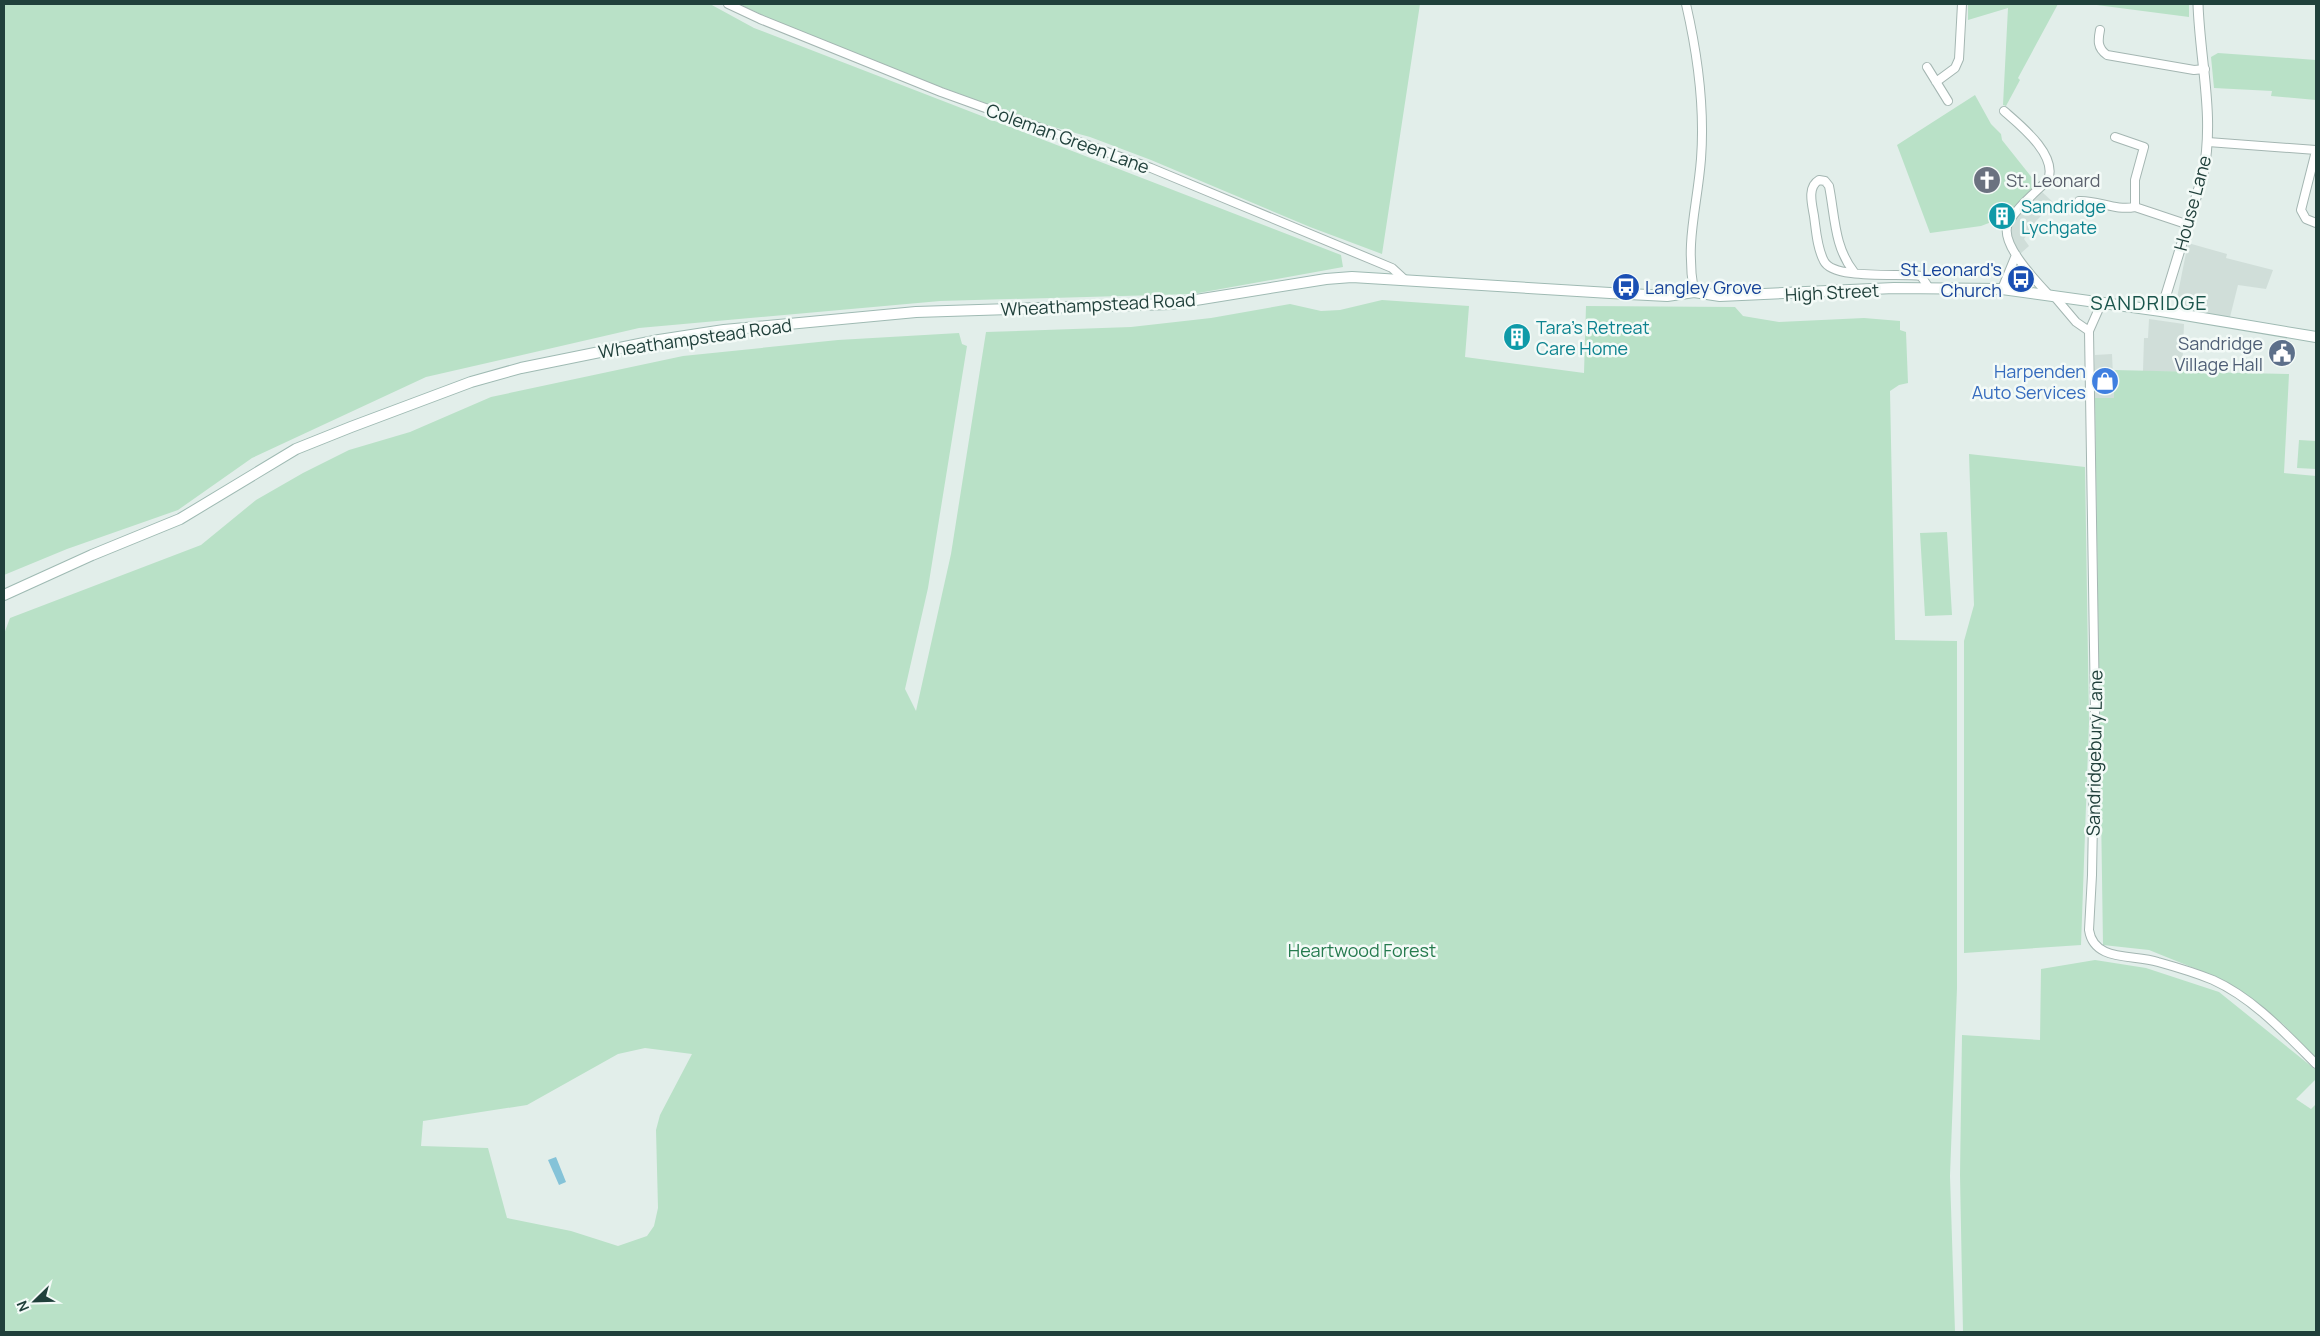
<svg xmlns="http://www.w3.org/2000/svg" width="2320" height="1336" viewBox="0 0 2320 1336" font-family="Manrope,sans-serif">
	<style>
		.built { fill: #d0ded9 }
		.green { fill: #b9e1c7; fill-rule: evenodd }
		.water { fill: #85c3d8 }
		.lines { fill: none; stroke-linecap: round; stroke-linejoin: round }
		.minor-casing { stroke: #a4b6b2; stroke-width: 10 }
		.tertiary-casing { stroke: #a4b6b2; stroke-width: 11 }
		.secondary-casing { stroke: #9fbab3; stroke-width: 12 }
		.minor { stroke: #fff; stroke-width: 8 }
		.tertiary { stroke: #fff; stroke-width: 9 }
		.secondary { stroke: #fff; stroke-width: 10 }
		.labels { text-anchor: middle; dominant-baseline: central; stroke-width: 5; stroke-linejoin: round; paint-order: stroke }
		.street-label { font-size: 18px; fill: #20403b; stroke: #f3faf7 }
		.worship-label { font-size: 18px; fill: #5b616d; stroke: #f3faf7; text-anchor: start }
		.culture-label { font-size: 18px; fill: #0d838f; stroke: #f3faf7; text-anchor: start }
		.transit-label { font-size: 18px; fill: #164399; stroke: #f3faf7; text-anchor: end }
		.service-label { font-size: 18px; fill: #4e5e75; stroke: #f3faf7; text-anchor: end }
		.shop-label { font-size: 18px; fill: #366cbe; stroke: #f3faf7; text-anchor: end }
		.park-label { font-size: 18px; fill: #267b4f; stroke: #f3faf7 }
		.quarter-label { font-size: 20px; letter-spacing: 1px; fill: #1a554c; stroke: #f3faf7 }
	</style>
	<rect width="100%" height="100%" fill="#e2eeea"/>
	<path class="built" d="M2042 192 2054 203 2035 222 2024 239 2029 246 2020 254 2013 241 2010 225 2012 220Z
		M2188 243 2227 254 2226 258 2273 270 2266 289 2238 285 2230 317 2175 308Z
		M2149 319 2184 324 2182 372 2143 371 2144 338H2148Z
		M2112 354 2114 398H2095V355Z"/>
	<path class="green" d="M4 4H710L754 28 1341 255 1343 267 1193 294 940 301 639 328 426 377 252 458 178 510 67 549 4 575Z
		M739 4H1420L1382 254 1310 227 1151 160 1090 137 1039 123 897 71 784 25Z
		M1968 4H2058L2018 78 2020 80 2006 106 2003 105 2008 8 1968 20Z
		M2085 4H2189V17L2089 4Z
		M2218 53 2316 60V100L2271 96 2272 91 2214 88 2211 57Z
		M1975 95 1991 124 2001 134 2002 140 2037 184 2002 218 1981 226 1930 233 1897 145Z
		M1382 300 1469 306 1465 357 1584 373 1586 306 1735 307 1743 316 1779 322 1864 318 1900 321V330L1906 332 1908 383 1899 385 1890 391 1895 640 1957 641V988L1950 1176 1955 1332H4V634L10 618 201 545 256 500 303 473 349 450 410 432 491 397 683 356 838 340 959 333 962 344 967 346 928 588 905 689 916 711 951 554 986 332 1131 327 1211 318 1290 304 1321 311 1340 310ZM645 1048 692 1054 660 1115 656 1130 658 1208 654 1226 647 1236 618 1246 571 1231 507 1218 488 1148 421 1146 423 1121 527 1105 618 1054Z
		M2113 370 2289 374 2284 473 2316 476V1059L2283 1024 2216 977 2149 950 2103 945 2095 398H2114Z
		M2299 440 2316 441V469L2297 468Z
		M1969 454 2085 467 2089 722 2081 945 1964 953V641L1974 605Z
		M1947 532 1952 615 1925 616 1920 533Z
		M2095 960 2146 968 2219 992 2316 1070V1079L2296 1099 2311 1109 2316 1104V1332H1963L1960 1175 1962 1035 2040 1040 2041 969Z"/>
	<path class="water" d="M556 1157 566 1182 559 1185 548 1160Z"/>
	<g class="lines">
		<g class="minor-casing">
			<path id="minor" d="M728 4 760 19 941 92 1151 168 1392 268 1405 280
				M1686 4C1698 56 1705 106 1701 159 1697 209 1685 241 1694 292
				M2100 30C2098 40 2097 48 2107 55L2194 70 2205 69
				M1927 67 1948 101
				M1936 82 1955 68 1959 59 1962 4
				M2004 111C2020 125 2058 155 2048 180 2038 190 2009 214 2007 227 2003 247 2036 281 2049 295
				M2115 137 2144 147 2135 180V207L2186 224
				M2208 142 2316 150
				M2316 151 2301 210 2306 219 2316 223
				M2079 201C2098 200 2115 211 2135 207
				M1854 272C1834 247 1835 216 1829 186L1825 181 1819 180C1807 187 1812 204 1814 216 1816 230 1817 248 1824 261 1833 280 1900 273 1921 276L1929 288
				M2002 289 2016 255
				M2054 296 2076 322 2089 331
				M2101 304 2089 331 2095 710 2092 875 2089 930C2094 962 2132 954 2158 962 2176 967 2196 973 2213 980 2253 998 2285 1033 2316 1064"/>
		</g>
		<g class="tertiary-casing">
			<path id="tertiary" d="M2161 311 2203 175C2215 117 2200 62 2198 4"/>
		</g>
		<g class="secondary-casing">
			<path id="secondary" d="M4 595 92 555 180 519 296 449 351 427 471 382 521 368 659 340 724 330 916 312 1171 304 1326 279 1352 277 1610 293 1667 296 1694 292 1720 296 1894 288 2002 289 2161 311 2316 337"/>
		</g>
		<use href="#minor" class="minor"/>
		<use href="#tertiary" class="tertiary"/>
		<use href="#secondary" class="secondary"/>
	</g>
	<defs>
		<g id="church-disc" transform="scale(1.4375)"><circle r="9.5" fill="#6b7280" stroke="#f3faf7"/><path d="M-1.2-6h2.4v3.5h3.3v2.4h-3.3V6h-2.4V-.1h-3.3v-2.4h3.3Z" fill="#fff"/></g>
		<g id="building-disc" transform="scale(1.4375)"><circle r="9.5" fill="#0f9aa8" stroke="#f3faf7"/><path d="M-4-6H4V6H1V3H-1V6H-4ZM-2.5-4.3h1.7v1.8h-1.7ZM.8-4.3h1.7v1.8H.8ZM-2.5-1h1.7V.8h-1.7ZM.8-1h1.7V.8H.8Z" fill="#fff"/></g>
		<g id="bus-disc" transform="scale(1.4375)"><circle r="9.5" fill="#1a4fb4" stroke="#f3faf7"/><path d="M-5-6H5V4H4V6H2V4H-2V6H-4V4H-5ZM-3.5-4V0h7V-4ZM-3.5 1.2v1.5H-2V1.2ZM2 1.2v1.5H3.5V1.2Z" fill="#fff"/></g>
		<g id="civic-disc" transform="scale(1.4375)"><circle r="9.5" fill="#5c6f8a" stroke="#f3faf7"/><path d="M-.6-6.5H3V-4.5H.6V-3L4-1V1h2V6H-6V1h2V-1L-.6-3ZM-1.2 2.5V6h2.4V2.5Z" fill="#fff"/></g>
		<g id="shop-disc" transform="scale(1.4375)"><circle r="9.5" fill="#3f7fe0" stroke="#f3faf7"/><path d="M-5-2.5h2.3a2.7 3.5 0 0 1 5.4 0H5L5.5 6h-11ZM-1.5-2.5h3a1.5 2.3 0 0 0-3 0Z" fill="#fff"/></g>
	</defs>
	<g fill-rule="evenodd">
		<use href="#church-disc" x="1987" y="180"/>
		<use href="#building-disc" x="2002" y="216"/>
		<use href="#bus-disc" x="2021" y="279"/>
		<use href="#bus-disc" x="1626" y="287"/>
		<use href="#building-disc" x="1517" y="337"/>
		<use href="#civic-disc" x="2282" y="353"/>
		<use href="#shop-disc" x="2105" y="381"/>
	</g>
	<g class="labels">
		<g class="street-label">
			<text transform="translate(1068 138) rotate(20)">Coleman Green Lane</text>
			<text transform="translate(2192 203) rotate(-75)">House Lane</text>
			<text transform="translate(1832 292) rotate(-3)">High Street</text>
			<text transform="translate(1098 304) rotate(-3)">Wheathampstead Road</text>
			<text transform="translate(695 338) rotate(-8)">Wheathampstead Road</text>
			<text transform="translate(2094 753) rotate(-89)">Sandridgebury Lane</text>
		</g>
		<g class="worship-label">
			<text x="2006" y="180">St. Leonard</text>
		</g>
		<g class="culture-label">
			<text x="2021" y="206">Sandridge<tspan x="2021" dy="21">Lychgate</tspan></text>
			<text x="1536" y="327">Tara's Retreat<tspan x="1536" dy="21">Care Home</tspan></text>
		</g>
		<g class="transit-label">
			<text x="2002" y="269">St Leonard's<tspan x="2002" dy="21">Church</tspan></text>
			<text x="1645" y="287" text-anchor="start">Langley Grove</text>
		</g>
		<g class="service-label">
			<text x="2263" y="343">Sandridge<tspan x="2263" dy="21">Village Hall</tspan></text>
		</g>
		<g class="shop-label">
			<text x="2086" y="371">Harpenden<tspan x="2086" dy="21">Auto Services</tspan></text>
		</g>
		<g class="park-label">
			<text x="1362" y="950">Heartwood Forest</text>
		</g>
		<g class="quarter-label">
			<text x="2149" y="302">SANDRIDGE</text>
		</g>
	</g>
	<rect width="2320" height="1336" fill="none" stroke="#20403b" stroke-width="10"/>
	<g transform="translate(35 1301) rotate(247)" stroke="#f3faf7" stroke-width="4" paint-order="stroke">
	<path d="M0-4L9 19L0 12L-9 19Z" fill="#20403b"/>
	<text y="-8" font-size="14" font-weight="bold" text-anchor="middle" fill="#20403b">N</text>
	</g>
</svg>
